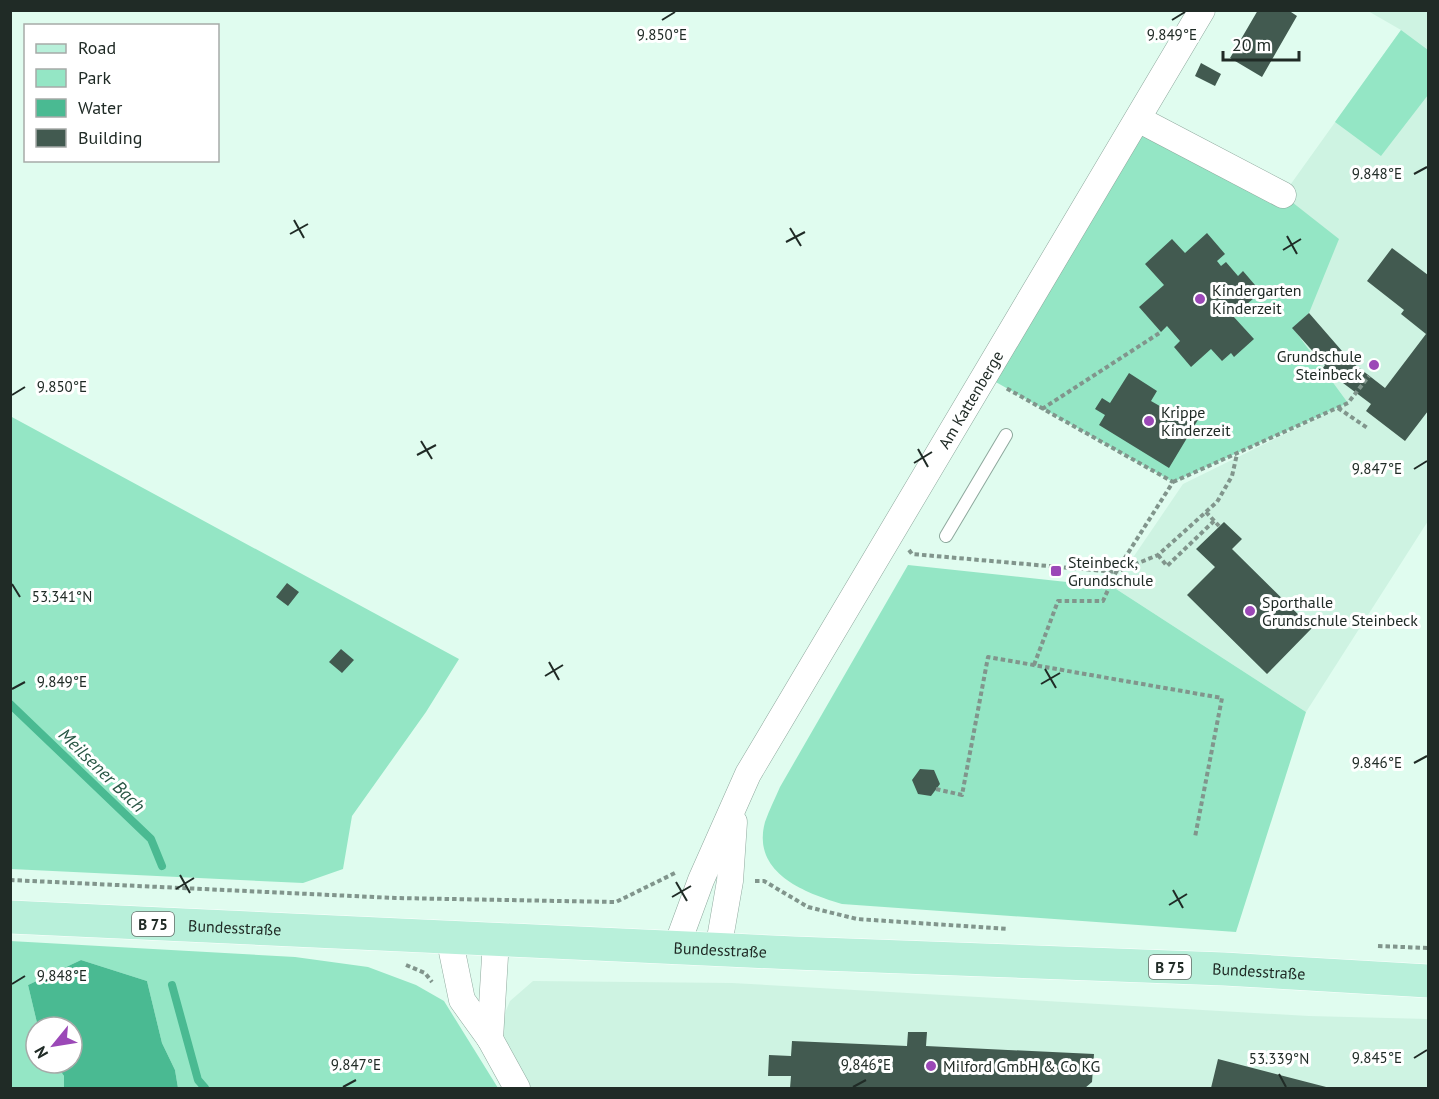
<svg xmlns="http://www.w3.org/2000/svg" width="1439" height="1099" viewBox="0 0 1439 1099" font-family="'PT Sans',sans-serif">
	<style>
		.built { fill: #cef3e2 }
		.green { fill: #94e6c5 }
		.water { fill: #4aba92 }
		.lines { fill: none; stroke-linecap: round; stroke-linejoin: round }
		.stream { stroke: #4aba92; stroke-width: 8 }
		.building { fill: #425a50 }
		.lane-casing { stroke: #8ea89d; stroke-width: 14 }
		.street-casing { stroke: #8ea89d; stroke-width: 27 }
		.primary-casing { stroke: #fff; stroke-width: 34 }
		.path { stroke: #81958c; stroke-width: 4; stroke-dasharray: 4.5 3; stroke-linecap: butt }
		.lane { stroke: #fff; stroke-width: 12 }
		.street { stroke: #fff; stroke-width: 26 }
		.primary { stroke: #b8f0da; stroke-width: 33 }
		.ticks { fill: none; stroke: #202b26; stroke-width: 2 }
		.poi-dot { fill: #9b48b7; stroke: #fff; stroke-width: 2 }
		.labels { text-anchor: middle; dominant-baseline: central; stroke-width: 6; stroke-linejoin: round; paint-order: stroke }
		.shield { fill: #fff; stroke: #636b67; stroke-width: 1.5 }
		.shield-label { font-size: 15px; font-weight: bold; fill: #202b26 }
		.poi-label { font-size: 16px; fill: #202b26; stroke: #fff; text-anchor: start }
		.street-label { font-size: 16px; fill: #202b26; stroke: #fff }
		.water-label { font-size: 18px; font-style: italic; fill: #285644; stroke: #fff }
		.ticks-label { font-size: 15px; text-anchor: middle; fill: #202b26; stroke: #fff; stroke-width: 6; stroke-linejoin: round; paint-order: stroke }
	</style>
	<rect width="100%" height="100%" fill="#e0fcef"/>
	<path class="built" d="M1368 11H1428V521L1306 712 1113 587 1183 484 1348 403 1292 328 1283 195 1401 30Z
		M533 981 732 983 1309 1016 1428 1019V1088H527L516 1070 500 1025 510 1001Z"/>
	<path class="green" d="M1401 30 1428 50V95L1381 156 1335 122Z
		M1138 119 1283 195 1339 239 1309 313 1293 328 1348 403 1173 482 985 376Z
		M10 416 459 659 426 712 352 816 343 869 303 883 11 869Z
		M908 565 1113 587 1306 712 1236 932 842 904C805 893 751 873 765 822 769 810 775 799 780 787Z
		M10 941 295 957 368 967 416 985 444 1001 498 1088H178L175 1070 162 1043 147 981 81 960 28 985 38 1027 36 1063H55L64 1076V1088H11Z"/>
	<path class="water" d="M81 960 147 981 162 1043 175 1070 178 1088H64V1076L55 1063H72V1027H38L28 985Z"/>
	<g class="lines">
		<path class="stream" d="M10 704 151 839 162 866
			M172 985 198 1080 205 1088"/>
	</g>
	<path class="building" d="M1258 10H1288L1297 16 1262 77 1230 58Z
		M1201 63 1221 74 1215 86 1195 76Z
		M1207 233 1225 254 1217 261 1221 266 1226 262 1238 276 1243 271 1261 292 1233 316 1254 339 1234 357 1231 353 1222 361 1211 349 1191 367 1174 347 1180 341 1167 326 1161 332 1139 307 1164 285 1145 264 1172 239 1185 253Z
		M1392 248 1428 275V411L1405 441 1366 411 1371 404 1323 368 1325 365 1292 328 1309 313 1342 351 1340 353 1385 388 1426 334 1401 314 1404 310 1367 281Z
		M1129 373 1157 391 1151 401 1172 413 1177 405 1199 418 1169 468 1099 425 1105 415 1095 409 1102 398 1110 403Z
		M1224 522 1242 539 1232 549 1312 628 1267 674 1187 595 1215 567 1196 549Z
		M287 583 299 592 288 606 276 597Z
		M341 649 354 660 342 673 329 662Z
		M920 769 934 770 940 784 931 796 918 794 912 780Z
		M908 1032H927L926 1046 1094 1054 1092 1082 1085 1088H790L791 1076H768L769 1055 791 1056 792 1041 907 1046Z
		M1218 1059 1330 1088H1211Z"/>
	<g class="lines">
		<g class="lane-casing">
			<path id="lane" d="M946 536 1006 435"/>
		</g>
		<g class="street-casing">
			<g id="street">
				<path d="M1138 119 1283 195"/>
				<path d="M449 937 462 1000 490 1039 517 1088"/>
				<path id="s1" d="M676 948 701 880 748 774 1202 10"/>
				<path d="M718 950 730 881 734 822"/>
				<path d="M490 1039 496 940"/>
			</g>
		</g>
		<g class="primary-casing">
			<g id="primary">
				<path id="s2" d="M10 917 794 953 1224 969 1428 981"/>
			</g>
		</g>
		<path class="path" d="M1338 408 1369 429
			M1042 409 1161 332
			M1173 482 1348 403 1369 376
			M1206 512 1219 526
			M909 550 912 554 1116 572 1173 482 1006 388
			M1158 555 1167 566 1214 521
			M1034 665 1058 601H1103L1116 572 1158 555 1217 502 1232 476 1237 454
			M936 789 962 795 988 657 1222 698 1195 837
			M10 880 395 898 616 902 677 872
			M755 881H764L808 907 857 919 1008 929
			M1378 946 1428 948
			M406 965 425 973 432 982"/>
		<use href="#lane" class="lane"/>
		<use href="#street" class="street"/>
		<use href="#primary" class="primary"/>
	</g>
	<path class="ticks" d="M662 20 675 12M1172 20 1185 12M1414 174 1427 167M294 220 304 238M790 228 801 246M290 234 308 224M1287 236 1297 254M786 242 805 232M1283 250 1301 239M12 395 25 387M421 441 432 459M918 449 928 467M417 455 436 445M914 463 932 452M1414 469 1427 461M12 584 20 597M549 662 559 680M1045 669 1056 688M545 676 563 665M1041 684 1060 673M12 689 25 682M1414 763 1427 756M180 875 190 893M676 882 687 901M176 889 194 878M1173 890 1183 908M672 897 691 886M1169 905 1187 894M12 984 25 976M1414 1058 1427 1050M1279 1074 1286 1087M343 1087 356 1080M853 1087 866 1080"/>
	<g class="poi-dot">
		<circle cx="1200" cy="299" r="6"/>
		<circle cx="1374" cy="365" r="6"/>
		<circle cx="1149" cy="421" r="6"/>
		<rect x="1050" y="565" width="12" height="12" rx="3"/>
		<circle cx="1250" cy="611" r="6"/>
		<circle cx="931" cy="1066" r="6"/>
	</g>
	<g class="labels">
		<g class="shield">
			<rect x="132" y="912" width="42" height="24" rx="4.5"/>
			<rect x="1149" y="955" width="42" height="24" rx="4.5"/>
		</g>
		<g class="shield-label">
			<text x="153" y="924">B 75</text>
			<text x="1170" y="967">B 75</text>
		</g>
		<g class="poi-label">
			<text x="1212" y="290">Kindergarten<tspan x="1212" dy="18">Kinderzeit</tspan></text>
			<text x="1362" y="356" text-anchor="end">Grundschule<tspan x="1362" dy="18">Steinbeck</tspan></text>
			<text x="1161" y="412">Krippe<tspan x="1161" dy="18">Kinderzeit</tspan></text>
			<text x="1068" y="562">Steinbeck,<tspan x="1068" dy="18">Grundschule</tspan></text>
			<text x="1262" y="602">Sporthalle<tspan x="1262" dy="18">Grundschule Steinbeck</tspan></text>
			<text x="943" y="1066">Milford GmbH &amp; Co KG</text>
		</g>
		<g class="street-label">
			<text stroke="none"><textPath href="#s1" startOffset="624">Am Kattenberge</textPath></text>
			<text stroke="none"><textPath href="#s2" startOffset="225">Bundesstraße</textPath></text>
			<text stroke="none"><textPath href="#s2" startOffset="711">Bundesstraße</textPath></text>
			<text stroke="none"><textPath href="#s2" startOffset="1250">Bundesstraße</textPath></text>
		</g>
		<g class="water-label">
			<text transform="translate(102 770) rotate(44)">Meilsener Bach</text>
		</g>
	</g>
	<g class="ticks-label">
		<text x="662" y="40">9.850°E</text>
		<text x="1172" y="40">9.849°E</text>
		<text x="1377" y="179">9.848°E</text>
		<text x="62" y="392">9.850°E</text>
		<text x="1377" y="474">9.847°E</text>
		<text x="62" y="602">53.341°N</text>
		<text x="62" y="687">9.849°E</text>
		<text x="1377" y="768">9.846°E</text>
		<text x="62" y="981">9.848°E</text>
		<text x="1377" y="1063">9.845°E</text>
		<text x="1279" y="1064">53.339°N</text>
		<text x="356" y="1070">9.847°E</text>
		<text x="866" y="1070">9.846°E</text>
	</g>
	<rect width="1439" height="1099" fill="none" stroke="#202b26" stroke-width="24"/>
	<rect x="24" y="24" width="195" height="138" fill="#ffffff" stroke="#a6aaa8" stroke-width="1.5"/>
	<rect x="36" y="44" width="30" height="9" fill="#b8f0da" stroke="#a6aaa8" stroke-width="1.5"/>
	<text x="78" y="54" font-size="18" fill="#202b26">Road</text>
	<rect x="36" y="69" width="30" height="18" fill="#94e6c5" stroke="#a6aaa8" stroke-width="1.5"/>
	<text x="78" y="84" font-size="18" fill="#202b26">Park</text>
	<rect x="36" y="99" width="30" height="18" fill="#4aba92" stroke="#a6aaa8" stroke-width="1.5"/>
	<text x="78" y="114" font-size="18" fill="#202b26">Water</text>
	<rect x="36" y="129" width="30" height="18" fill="#425a50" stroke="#a6aaa8" stroke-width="1.5"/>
	<text x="78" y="144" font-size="18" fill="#202b26">Building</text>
	<g transform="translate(54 1045) rotate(240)"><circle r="28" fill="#ffffff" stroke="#a6aaa8" stroke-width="1.5"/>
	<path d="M0-4.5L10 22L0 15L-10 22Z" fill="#9b48b7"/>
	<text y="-9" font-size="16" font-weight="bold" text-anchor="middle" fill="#202b26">N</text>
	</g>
	<path d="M1223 51v9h76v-9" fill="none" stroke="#202b26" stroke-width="3"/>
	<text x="1232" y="51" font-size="18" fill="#202b26" stroke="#ffffff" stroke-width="4.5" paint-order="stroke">20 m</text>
</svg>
